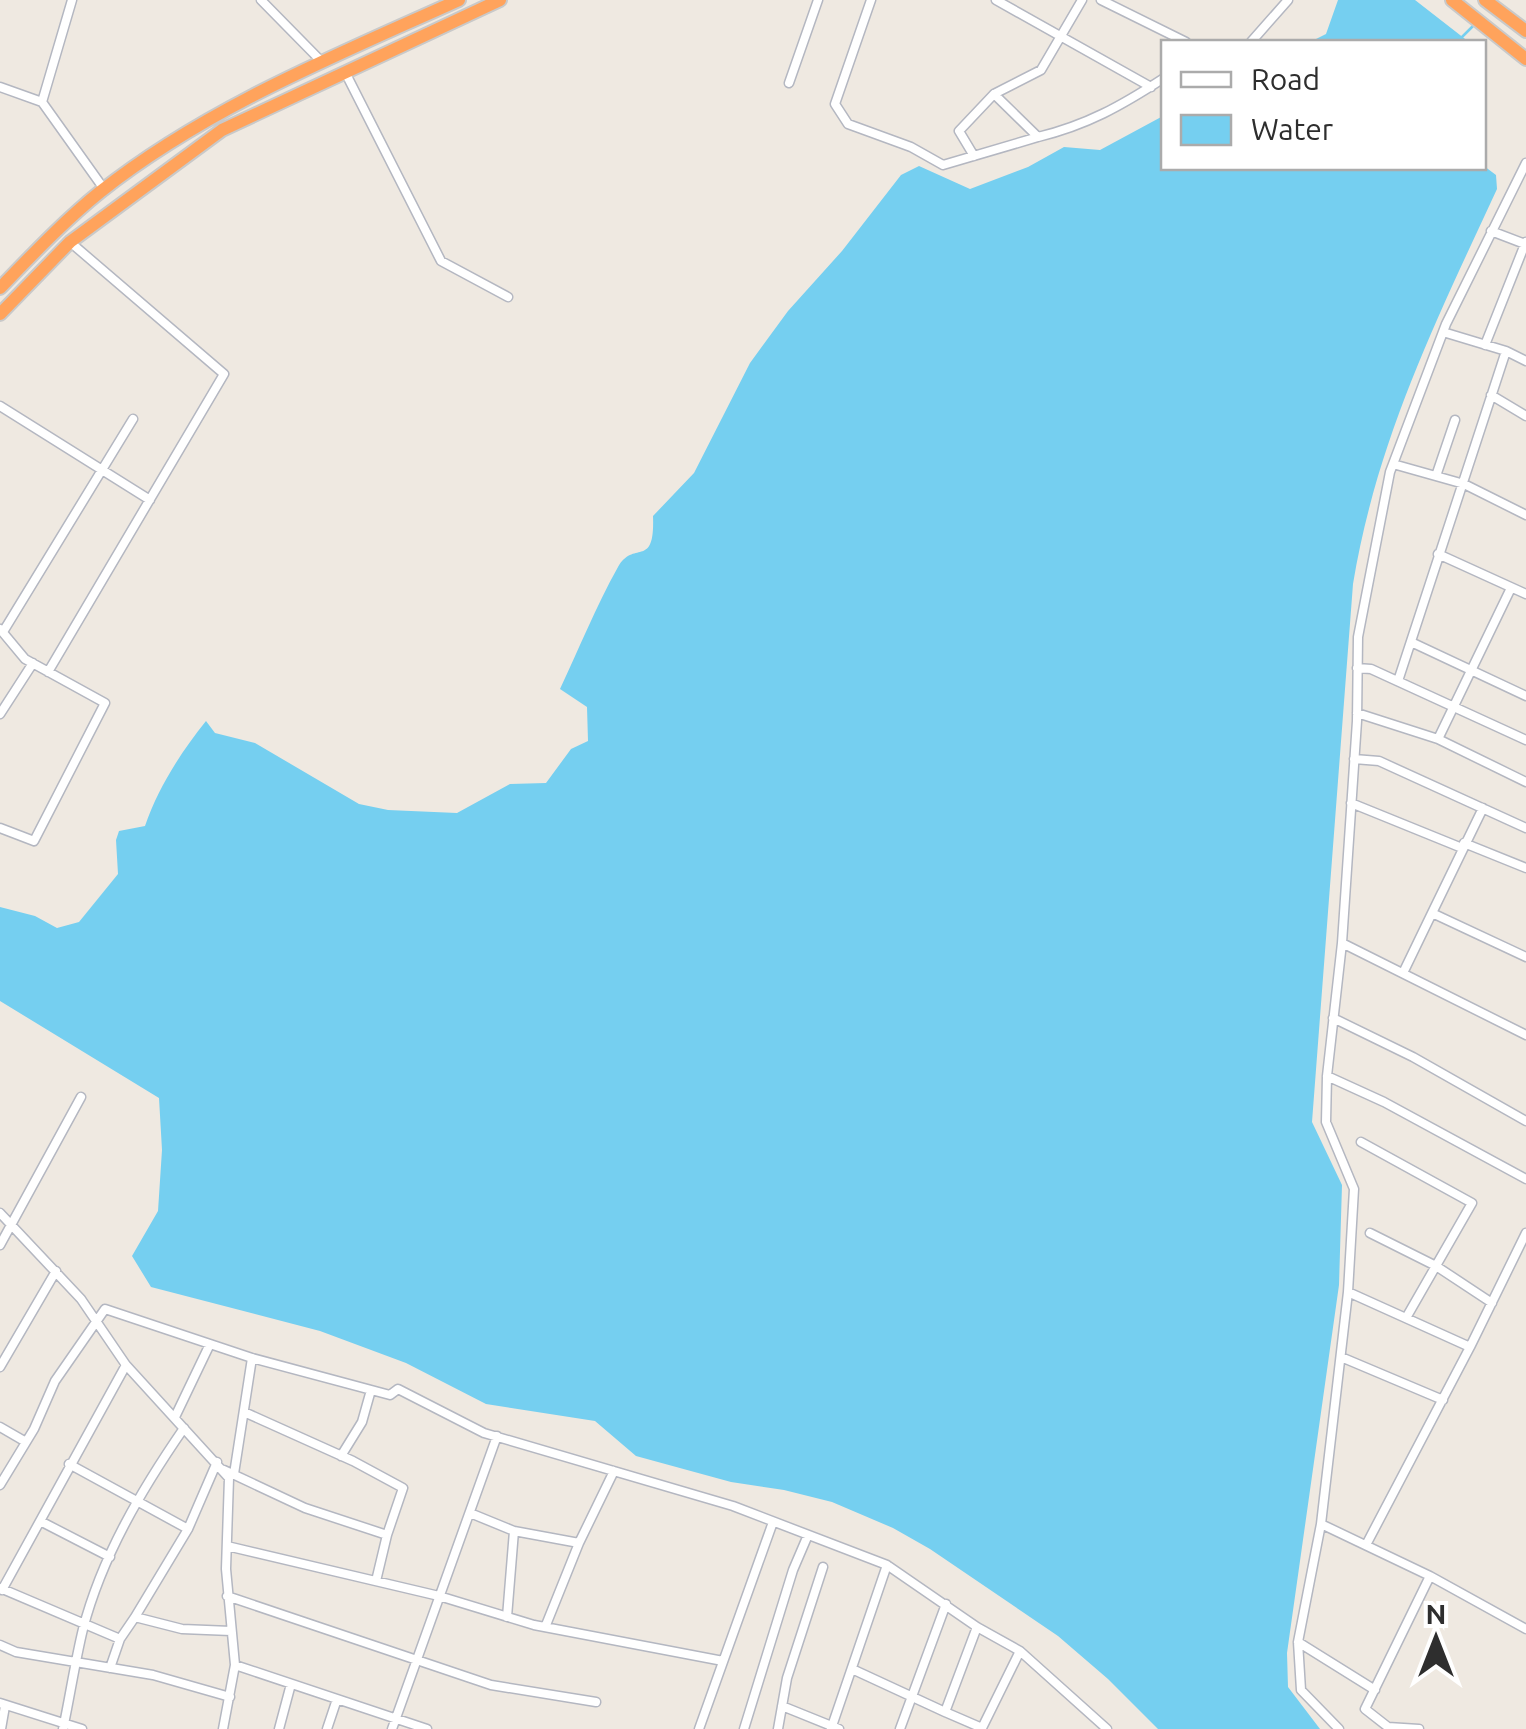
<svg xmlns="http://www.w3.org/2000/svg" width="1526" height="1729" viewBox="0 0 1526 1729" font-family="Ubuntu,sans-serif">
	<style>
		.water { fill: #75cff0 }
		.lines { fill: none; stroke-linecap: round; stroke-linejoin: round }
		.stream { stroke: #75cff0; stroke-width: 2.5 }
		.street-casing { stroke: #b4b7c1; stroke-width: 11 }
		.highway-casing { stroke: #c9c9c9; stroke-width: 16 }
		.street { stroke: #fff; stroke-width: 8 }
		.highway { stroke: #ffa35c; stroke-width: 12 }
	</style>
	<rect width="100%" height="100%" fill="#efe9e1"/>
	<path class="water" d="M1338 0H1415L1469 42H1310L1326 34Z
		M1163 116 1164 168 1484 166 1496 175 1497 189C1436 321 1377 439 1353 584L1312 1122 1342 1185 1339 1285 1287 1653 1288 1687 1320 1729H1158L1108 1679 1058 1636 930 1549 893 1528 832 1502 784 1490 731 1482 636 1456 595 1421 486 1404 406 1363 320 1331 151 1287 132 1256 158 1211 162 1150 159 1098 0 1001V907L35 916 57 928 79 922 118 874 116 840 119 831 145 826C158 788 181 752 206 721L215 733 255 743 359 804 388 810 457 813 510 784 546 783 571 749 588 741 587 707 560 689C579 649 596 606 618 567 634 539 655 570 653 516L694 473 750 363 788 311 842 251 901 175 919 166 970 189 1028 167 1064 147 1100 150Z"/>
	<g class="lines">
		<path class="stream" d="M1457 42 1473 26"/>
		<g class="street-casing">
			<path id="street" d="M261 0 322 62
				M871 0 835 104 848 124 911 147 943 165 1038 137
				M996 0 1151 87
				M1082 0 1041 70 994 94 1038 137C1087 125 1121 106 1164 78
				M1101 0 1186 42
				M1251 42 1288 0
				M345 72 441 261 508 297
				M789 83 818 0
				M0 87 42 102 104 189
				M42 102 72 0
				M974 156 959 131 994 94
				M1491 231 1525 244 1526 242
				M1443 332 1506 351 1526 361
				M1485 345 1525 244
				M1491 395 1526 416
				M0 406 150 500
				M1393 464 1464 484 1526 515
				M1436 476 1455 420
				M1438 554 1526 594
				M0 629 25 659 105 703 34 841 0 828
				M3 632 133 419
				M1411 642 1526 696
				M1357 668 1371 669 1526 740
				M48 672 224 374 70 242
				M1398 681 1506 351
				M1357 713 1438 739 1526 782
				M0 714 33 663
				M1438 739 1511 588
				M1354 759 1379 761 1526 828
				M1351 803 1462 848
				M1464 843 1526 868
				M1432 913 1483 808
				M1342 943 1357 721 1358 637 1390 472 1446 324 1526 163
				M1403 973 1432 913 1526 957
				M1333 1018 1413 1057 1526 1121
				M1327 1076 1384 1102 1526 1179
				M1361 1142 1472 1203 1406 1318
				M0 1213 81 1299 126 1365 229 1478 226 1569 235 1665 223 1729
				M1370 1233 1436 1266 1492 1303
				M0 1245 81 1097
				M1348 1292 1354 1189 1326 1122 1327 1076 1342 943 1526 1035
				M1470 1347 1526 1233
				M1341 1357 1443 1400
				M0 1367 56 1271
				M244 1412 353 1461 403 1488 387 1535 376 1581
				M175 1417 210 1344
				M0 1427 26 1442
				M341 1456 362 1422 371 1390
				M69 1464 188 1529 217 1462
				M224 1470 305 1508 387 1535
				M234 1474 252 1358
				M0 1485 34 1429 55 1381 105 1309 252 1358 390 1395 398 1389 484 1433 733 1506 887 1565 977 1627 1020 1651 1107 1729
				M470 1513 514 1531 507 1617
				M42 1522 110 1557
				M1321 1524 1348 1292 1470 1347 1366 1545
				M514 1531 579 1543
				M227 1546 439 1596 534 1625 723 1661
				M0 1588 120 1639 135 1617 182 1629 231 1631
				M2 1590 126 1365
				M227 1596 491 1685 596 1702
				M135 1617 188 1529
				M546 1625 579 1543 614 1471
				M1298 1642 1375 1690
				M0 1645 16 1652 153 1675 230 1697
				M235 1665 427 1729
				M110 1668 120 1639
				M852 1669 945 1712 977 1627
				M0 1703 82 1729
				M782 1706 839 1729
				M945 1712 982 1728 1020 1651
				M1 1729 5 1706
				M63 1729C70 1696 75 1662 83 1629 102 1556 142 1489 184 1428
				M279 1729 291 1684
				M327 1729 337 1699
				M392 1729 497 1436
				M699 1729 773 1522
				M744 1729 793 1570 808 1535
				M778 1729 787 1678 823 1567
				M831 1729 887 1565
				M900 1729 946 1604
				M1339 1729 1301 1690 1298 1642 1321 1524 1430 1576
				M1419 1729 1388 1727 1365 1709 1430 1576 1526 1629"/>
		</g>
		<g class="highway-casing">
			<path id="highway" d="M1452 0 1526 59
				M1485 0 1526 31
				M0 288C32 255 64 221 100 192 206 108 337 55 459 0
				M0 314 70 242 222 130 500 0"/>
		</g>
		<use href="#street" class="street"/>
		<use href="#highway" class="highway"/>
	</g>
	<rect x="1161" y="40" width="325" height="130" fill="#ffffff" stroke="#ababab" stroke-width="2.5"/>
	<rect x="1181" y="72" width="50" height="15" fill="#ffffff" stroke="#ababab" stroke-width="2.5"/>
	<text x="1251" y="90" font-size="30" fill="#2e2e2e">Road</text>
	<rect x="1181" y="115" width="50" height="30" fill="#75cff0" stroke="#ababab" stroke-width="2.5"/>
	<text x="1251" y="140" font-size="30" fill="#2e2e2e">Water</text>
	<g transform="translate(1436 1639)" stroke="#ffffff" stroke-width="8" paint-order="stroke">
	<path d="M0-8L18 38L0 25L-18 38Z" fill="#2e2e2e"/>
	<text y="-15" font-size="28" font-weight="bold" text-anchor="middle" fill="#2e2e2e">N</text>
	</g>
</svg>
